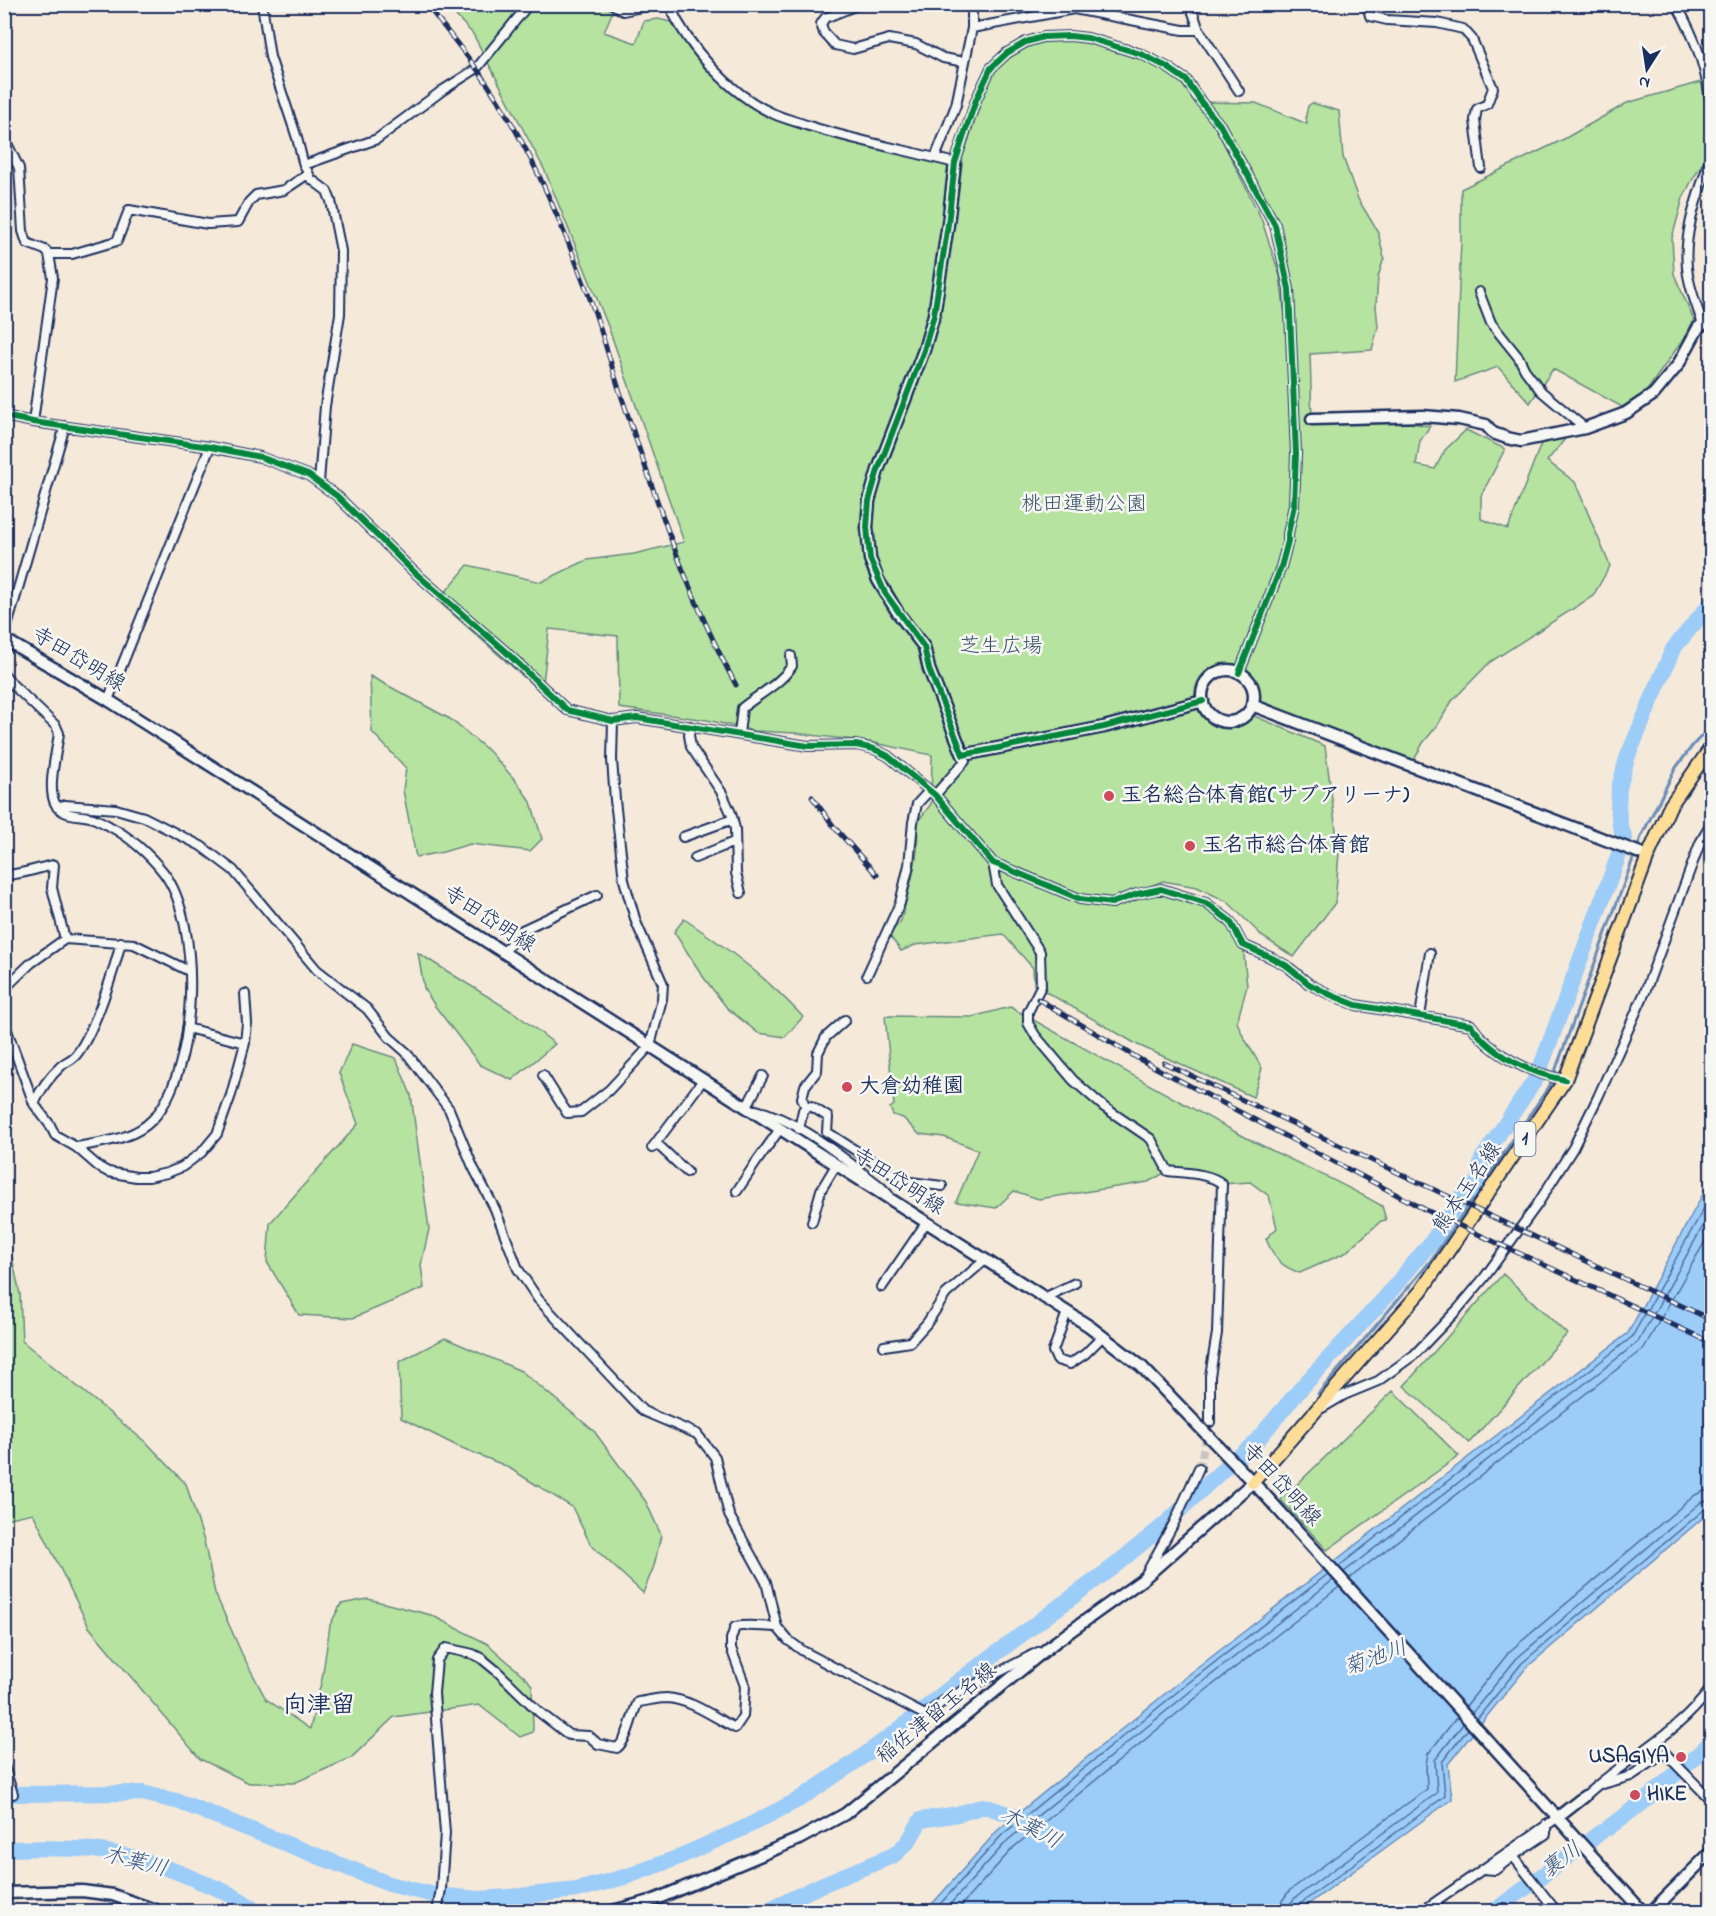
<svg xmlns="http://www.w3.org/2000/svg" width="1716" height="1916" viewBox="0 0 1716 1916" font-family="'Indie Flower','Klee One',sans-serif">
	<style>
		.green { fill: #b6e3a0; stroke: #68897f; stroke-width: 1.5 }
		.water { fill: #9cccf8; stroke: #688dba; stroke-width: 1.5 }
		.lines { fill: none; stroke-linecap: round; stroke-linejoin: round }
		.shore { stroke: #4f6e9c; stroke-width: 1.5 }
		.stream { stroke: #688dba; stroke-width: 3 }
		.river { stroke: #9cccf8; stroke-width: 16 }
		.street-tunnel { stroke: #c9c4c1; stroke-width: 8; stroke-dasharray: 8 4; stroke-linecap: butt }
		.street-casing { stroke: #1b2f5e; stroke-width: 12 }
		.secondary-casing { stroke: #1b2f5e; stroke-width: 15 }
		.primary-casing { stroke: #1b2f5e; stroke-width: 16 }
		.street { stroke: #f6f6f2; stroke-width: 8 }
		.secondary { stroke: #f6f6f2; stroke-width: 10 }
		.primary { stroke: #fede96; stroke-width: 12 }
		.rail-casing { stroke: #1b2f5e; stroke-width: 5 }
		.rail { stroke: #f6f6f2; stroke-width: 3; stroke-dasharray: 9; stroke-linecap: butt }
		.cycleway-casing { stroke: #f6f6f2; stroke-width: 10 }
		.cycleway { stroke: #00873e; stroke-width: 6 }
		.poi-dot { fill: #d1495b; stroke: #f6f6f2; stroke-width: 2 }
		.labels { text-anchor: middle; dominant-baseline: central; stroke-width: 5; stroke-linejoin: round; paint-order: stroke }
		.shield { fill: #f6f6f2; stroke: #5d6b8a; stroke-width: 1.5 }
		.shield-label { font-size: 20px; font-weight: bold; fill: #1b2f5e }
		.park-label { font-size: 21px; fill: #3a536b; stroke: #f6f6f2 }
		.street-label { font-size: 21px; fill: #1b2f5e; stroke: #f6f6f2 }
		.poi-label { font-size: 21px; font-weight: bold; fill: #1b2f5e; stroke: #f6f6f2; text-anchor: start }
		.water-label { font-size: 22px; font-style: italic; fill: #3b5684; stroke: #f6f6f2 }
		.quarter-label { font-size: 24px; font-weight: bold; fill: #1b2f5e; stroke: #f6f6f2 }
	</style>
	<rect width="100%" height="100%" fill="#f5e9da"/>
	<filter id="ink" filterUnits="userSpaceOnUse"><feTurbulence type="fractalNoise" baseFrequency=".0167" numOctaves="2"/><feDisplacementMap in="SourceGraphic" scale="12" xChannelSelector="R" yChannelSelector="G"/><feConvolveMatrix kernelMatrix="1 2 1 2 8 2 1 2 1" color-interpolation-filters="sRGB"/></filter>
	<g filter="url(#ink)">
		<path class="green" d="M445 4 612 5 615 6 604 32 636 43 644 21 658 19 679 24 731 85 775 114 954 163 971 110 998 61 1026 42 1070 36 1141 55 1186 80 1216 128 1261 218 1280 276 1290 355 1289 293 1275 225 1229 143 1201 102 1256 103 1307 124 1306 115 1308 106 1312 103 1339 111 1343 157 1358 199 1378 232 1384 258 1378 277 1376 306 1378 327 1372 350 1310 354 1312 422 1410 423 1430 426 1420 441 1416 465 1435 469 1445 450 1466 430 1505 449 1481 496V519L1508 529 1542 441 1565 439 1547 461 1575 482 1610 566 1593 596 1490 662 1452 701 1437 726 1423 743 1411 766 1256 707C1258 692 1256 681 1242 673L1268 596 1238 666C1191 653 1177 718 1223 726 1235 728 1245 723 1252 715L1325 746 1339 853 1335 903 1294 957 1263 937 1228 902 1197 887 1163 881 1134 892 1161 889 1206 903 1230 921 1243 945 1247 986 1237 1022 1243 1036 1262 1068 1253 1097 1138 1045 1034 985 1033 968 1003 934 915 945 901 951 889 935 901 921 912 878 917 852 918 821 931 804 932 755 870 742 794 733 754 731 707 720 619 708 618 636 549 629 542 693 438 601 468 565 541 582 587 560 634 554 684 542 608 326 545 171 473 34Z
			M1708 80 1712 112 1711 149 1691 182 1683 198 1672 238 1674 274 1694 320 1682 341 1646 392 1622 407 1553 369 1530 403 1498 367 1455 382 1461 240V189L1564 139 1627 103Z
			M370 676 450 719 489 751 516 781 531 802 542 839 530 851 470 844 443 852 416 857 403 790 406 768 372 732Z
			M684 919C729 949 766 977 803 1017L785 1037 758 1033 727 1008 704 978 674 932Z
			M418 953 516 1014 555 1044 512 1080 480 1065 435 1006 424 988Z
			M1010 1007C1088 1050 1165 1094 1243 1136 1289 1160 1338 1180 1382 1206L1386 1220 1381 1221 1345 1253 1300 1273C1280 1266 1274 1258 1266 1239L1277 1228 1269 1196 1250 1182 1222 1184 1208 1177 1168 1171 1148 1182 1039 1199 1014 1191 996 1208 956 1202 978 1150 944 1137 919 1134 903 1118 893 1115 890 1108 894 1105 885 1016 972 1017Z
			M352 1044 396 1058 411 1095 429 1229 421 1265 424 1288 353 1318 299 1315 267 1262 270 1223 358 1124 339 1073Z
			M4 1160 7 1170 8 1239 20 1294 22 1341 149 1445 186 1484 204 1541 215 1593 242 1654 266 1699 310 1729 322 1679 330 1625 341 1604 368 1599 431 1615 488 1644 528 1680 532 1686 533 1732 520 1737 479 1705 394 1717 351 1758 294 1783H249L200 1759 89 1627 33 1513 5 1519Z
			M1503 1274 1567 1334 1469 1443 1404 1386Z
			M445 1338 521 1371 594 1431 646 1502 661 1535 654 1566 643 1593 591 1545 572 1507 506 1466 457 1446 401 1418 399 1362Z
			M1393 1391 1459 1456 1327 1550 1281 1500Z"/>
		<path class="water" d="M1711 1179V1511L1526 1668 1448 1764 1452 1799 1299 1911 925 1912 998 1830 1183 1679 1628 1333Z"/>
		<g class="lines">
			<path class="shore" d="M1339 1566 1632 1337 1712 1194
				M1344 1572 1638 1342 1712 1210
				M1350 1578 1644 1348 1712 1229
				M1466 1706 1510 1651 1695 1495 1704 1491 1712 1490
				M1472 1713 1517 1658 1700 1503 1712 1499
				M1477 1719 1522 1663 1705 1509 1712 1507
				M933 1912 1002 1835 1187 1684 1328 1574
				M943 1912 1008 1840 1192 1690 1333 1580
				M955 1912 1014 1847 1197 1697 1339 1587
				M1280 1912 1282 1901 1289 1891 1427 1789 1426 1764 1428 1754 1457 1717
				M1289 1912 1290 1904 1295 1898 1437 1793 1435 1760 1463 1724
				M1297 1912 1300 1904 1445 1796 1442 1762 1468 1729"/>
			<path class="stream" d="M1318 1394 1429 1263 1550 1085 1641 837 1675 769 1693 745 1712 725"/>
			<path class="river" d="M4 1794 142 1793 180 1802 389 1884 434 1895 480 1899 520 1896 577 1890 628 1876 674 1859 744 1828 798 1800 855 1762 897 1731 960 1680 1113 1567 1163 1526 1228 1465 1253 1445 1302 1387 1384 1299 1433 1240 1463 1195 1470 1192 1478 1182 1482 1159 1537 1077 1625 838 1620 826 1618 807 1619 788 1627 758 1673 649 1712 602
				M1608 1828 1648 1798 1703 1750 1712 1740
				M4 1849C34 1848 63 1847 93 1850 130 1854 165 1866 199 1881 219 1889 240 1897 256 1912
				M764 1912 821 1885 894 1855 908 1842 921 1820 958 1814 984 1806 1012 1815 1033 1828
				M1493 1912 1601 1832"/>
			<path class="street-tunnel" d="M1199 1468 1210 1422"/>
			<g class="street-casing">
				<path id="street" d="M262 4 270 57 297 138 303 162 311 179 327 191 331 201 341 251 340 314 325 406 319 482
					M612 4 623 11 656 4
					M669 4C688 48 731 95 774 114 785 119 798 122 809 126 857 141 906 150 955 163L976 100 991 68 1007 53 1026 42 1043 37 1070 36 1088 38 1141 54 1167 67 1186 80 1201 102 1220 125 1275 225 1289 289 1296 454 1294 505 1288 534V541L1281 567 1239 673
					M860 4 825 18 821 24 824 33 835 45 853 49 889 39 916 44 943 58 965 62
					M972 4V28L1074 9 1183 30H1199
					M1190 4 1199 30 1239 91
					M1367 4 1370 16 1387 20 1437 23 1463 29 1472 39 1493 88 1487 104 1477 109 1475 120 1481 168
					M1676 4C1697 40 1707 71 1712 112
					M4 137 19 168 23 231 27 243 45 250 49 254H72L117 241 129 210 208 224 238 222 249 202 256 195 284 190 308 174
					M935 158 956 105 972 28
					M304 165 377 139 443 90 476 69 529 4
					M1479 292 1491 323 1519 358 1525 370 1541 391 1585 428
					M1703 324C1697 308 1691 292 1688 275 1681 235 1699 192 1712 154
					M4 416 33 422 210 447 260 457 308 475 337 496 412 570 506 652 567 710 613 721 637 718 808 746 856 745 874 749 888 756 935 795 993 863 1001 866 1080 899 1112 903 1137 894 1161 889 1206 903 1230 921 1243 945 1272 958 1287 966 1309 984 1331 995 1356 1005 1471 1025C1491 1055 1530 1073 1565 1080
					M33 422 53 278 49 254
					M4 637 65 426
					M4 674 13 685 56 726 59 733C57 751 46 790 56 805 64 817 80 814 93 818 98 820 104 823 109 826 129 836 150 855 164 873 203 925 198 1073 152 1120 133 1140 101 1142 76 1147
					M108 700 210 447
					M690 726 689 735 691 747 722 793 731 813 735 829 736 873 741 893
					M739 734 742 708C759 694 779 685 792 666L791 656
					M935 795 965 761 963 755
					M57 807 65 805 116 809 144 817 201 846 233 870 317 970 367 1009 389 1037 406 1052 449 1109 473 1167 495 1209 518 1269 538 1299 643 1411 697 1434 715 1457 729 1515 766 1582 777 1627 788 1640 803 1651 925 1715 945 1700 1038 1652
					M683 837 733 819
					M695 858 734 842
					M993 863 997 885 1040 952 1041 986 1028 1012V1023L1035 1035 1073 1080 1104 1107 1151 1139 1168 1171C1183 1173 1211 1173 1222 1184L1217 1333 1210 1376V1422
					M4 875C22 875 37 868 54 865L52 888 65 939
					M504 953 518 932 597 895
					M867 975 900 903 909 865 913 822 917 804 929 791
					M4 989 31 963 65 939 134 944 189 971
					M1420 1016 1430 953
					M4 1022 34 1104 50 1125 55 1135 76 1147 99 1167 108 1172 136 1177H149L167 1173 182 1167 202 1152 217 1134 231 1095 245 1043 247 1023 245 994
					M187 1028 245 1043
					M543 1075 567 1113 581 1112 609 1090 650 1046 662 999 663 984 636 922 624 880 615 800 612 760 613 721
					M763 1076 746 1108C794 1115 842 1157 880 1186L888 1194
					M34 1104C40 1090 49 1077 61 1066 65 1062 72 1060 76 1055 94 1033 114 971 121 942
					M806 1108 802 1098 805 1086 817 1071 818 1053 826 1037 845 1020
					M799 1129 803 1110 811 1106 828 1117 827 1132
					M827 1132 903 1181 942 1186
					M656 1143 687 1172
					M652 1148 703 1080
					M737 1191 757 1161 780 1129
					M812 1222 821 1190 836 1165
					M882 1287 926 1223
					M1044 1298 1075 1283
					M1067 1312 1053 1351 1057 1360 1070 1364 1085 1354 1102 1337
					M884 1346 910 1342 927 1323 946 1294 985 1260
					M1322 1408 1344 1395 1378 1381 1414 1355 1458 1309 1484 1278 1537 1205 1573 1148 1598 1097 1645 992 1700 843 1712 822
					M1146 1574 1174 1523 1199 1468
					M4 1766 13 1794
					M1603 1784 1631 1776 1665 1753 1712 1801
					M1585 1796C1627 1757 1677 1736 1712 1687
					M1513 1856 1546 1834V1825
					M1483 1869 1495 1870 1513 1856 1557 1912
					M1505 1908 1508 1912
					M437 1912 441 1889 445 1833 434 1693 437 1660 446 1648 473 1654 481 1658 498 1672 539 1712 569 1735 589 1736 598 1744 617 1748C629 1738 631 1716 638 1702 647 1701 657 1698 666 1698 690 1699 714 1717 735 1728L743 1716 745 1686 731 1648V1639L735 1627C749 1624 763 1627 777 1627
					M1421 1912 1557 1818"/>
			</g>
			<g class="secondary-casing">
				<path id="secondary" d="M955 163 948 224 934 315 924 350 878 470 869 501 867 527 870 559 878 580 898 613 924 647 929 669 963 755 1104 727 1203 701
					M1312 419 1423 416 1459 419 1486 425 1493 433 1507 438 1521 441 1585 428 1626 413 1654 394 1678 365 1698 328 1703 324 1712 323
					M4 639 108 700 1089 1326 1141 1366 1266 1496 1643 1912
					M1202 696a26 26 0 1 1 52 0a26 26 0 1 1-52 0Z
					M1252 705 1648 856
					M1557 1818 1585 1796
					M4 1893 82 1891 113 1895 161 1912
					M609 1912 654 1900 799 1839 845 1814 1054 1643 1142 1580 1253 1482
					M1651 1912 1712 1851"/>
			</g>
			<g class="primary-casing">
				<path id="primary" d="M1253 1482 1421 1291 1565 1080 1648 856 1670 806 1712 746"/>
			</g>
			<use href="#street" class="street"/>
			<use href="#secondary" class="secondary"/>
			<use href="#primary" class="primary"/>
			<g class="rail-casing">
				<path id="rail" d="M426 4C444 27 462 49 479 72 526 138 559 216 587 291 599 322 608 354 618 386 652 487 685 591 736 685
					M812 797 835 828 877 875
					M1038 999 1141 1060 1424 1209 1712 1343
					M1164 1063 1712 1320"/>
			</g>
			<use href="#rail" class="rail"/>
			<g class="cycleway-casing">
				<path id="cycleway" d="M4 416 33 422 210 447 260 457 308 475 337 496 412 570 506 652 567 710 613 721 637 718 808 746 856 745 874 749 888 756 935 795 993 863 1001 866 1080 899 1112 903 1137 894 1161 889 1206 903 1230 921 1243 945 1272 958 1287 966 1309 984 1331 995 1356 1005 1471 1025C1491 1055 1530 1073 1565 1080
					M1203 701 1104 727 963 755 929 669 924 647 885 593 870 559 867 527 869 501 878 470 924 350 934 315 948 224 955 163 966 129 976 100 991 68 1007 53 1026 42 1043 37 1070 36 1088 38 1141 54 1167 67 1186 80 1201 102 1220 125 1275 225 1289 289 1296 454 1294 505 1288 534V541L1281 567 1239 673"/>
			</g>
			<use href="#cycleway" class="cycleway"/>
		</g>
	</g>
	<g class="poi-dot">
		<circle cx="1109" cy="796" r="6"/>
		<circle cx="1190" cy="846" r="6"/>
		<circle cx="847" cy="1087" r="6"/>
		<circle cx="1681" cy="1757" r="6"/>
		<circle cx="1635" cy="1795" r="6"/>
	</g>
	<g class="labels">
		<rect class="shield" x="1514.5" y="1122" width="21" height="34" rx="4.5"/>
		<g class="shield-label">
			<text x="1525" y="1139">1</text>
		</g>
		<g class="park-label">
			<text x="1084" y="505">桃田運動公園</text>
			<text x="1001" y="647">芝生広場</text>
		</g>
		<g class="street-label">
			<text transform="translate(78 660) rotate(31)">寺田岱明線</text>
			<text transform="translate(489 920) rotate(33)">寺田岱明線</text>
			<text transform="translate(898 1182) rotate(33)">寺田岱明線</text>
			<text transform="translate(1468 1188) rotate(-56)">熊本玉名線</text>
			<text transform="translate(1281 1485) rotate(47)">寺田岱明線</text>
			<text transform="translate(937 1714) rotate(-39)">稲佐津留玉名線</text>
		</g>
		<g class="poi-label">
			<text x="1121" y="796">玉名総合体育館(サブアリーナ)</text>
			<text x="1202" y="846">玉名市総合体育館</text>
			<text x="859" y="1087">大倉幼稚園</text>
			<text x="1669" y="1757" text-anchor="end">USAGIYA</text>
			<text x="1647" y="1795">HIKE</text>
		</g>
		<g class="water-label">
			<text transform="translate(1376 1659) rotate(-20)">菊池川</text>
			<text transform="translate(1030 1829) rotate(28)">木葉川</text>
			<text transform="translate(1562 1861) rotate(-36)">裏川</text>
			<text transform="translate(135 1863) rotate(14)">木葉川</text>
		</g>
		<g class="quarter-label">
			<text x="319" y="1706">向津留</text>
		</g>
	</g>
	<rect width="1716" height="1916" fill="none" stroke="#f6f6f2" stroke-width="24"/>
	<rect x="12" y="12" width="1692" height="1892" fill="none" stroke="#1b2f5e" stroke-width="2" filter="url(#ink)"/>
	<g transform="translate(1647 69) rotate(192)" stroke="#f6f6f2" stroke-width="4.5" paint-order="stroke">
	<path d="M0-4.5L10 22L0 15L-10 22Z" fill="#1b2f5e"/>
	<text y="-9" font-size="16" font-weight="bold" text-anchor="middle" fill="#1b2f5e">N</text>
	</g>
</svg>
